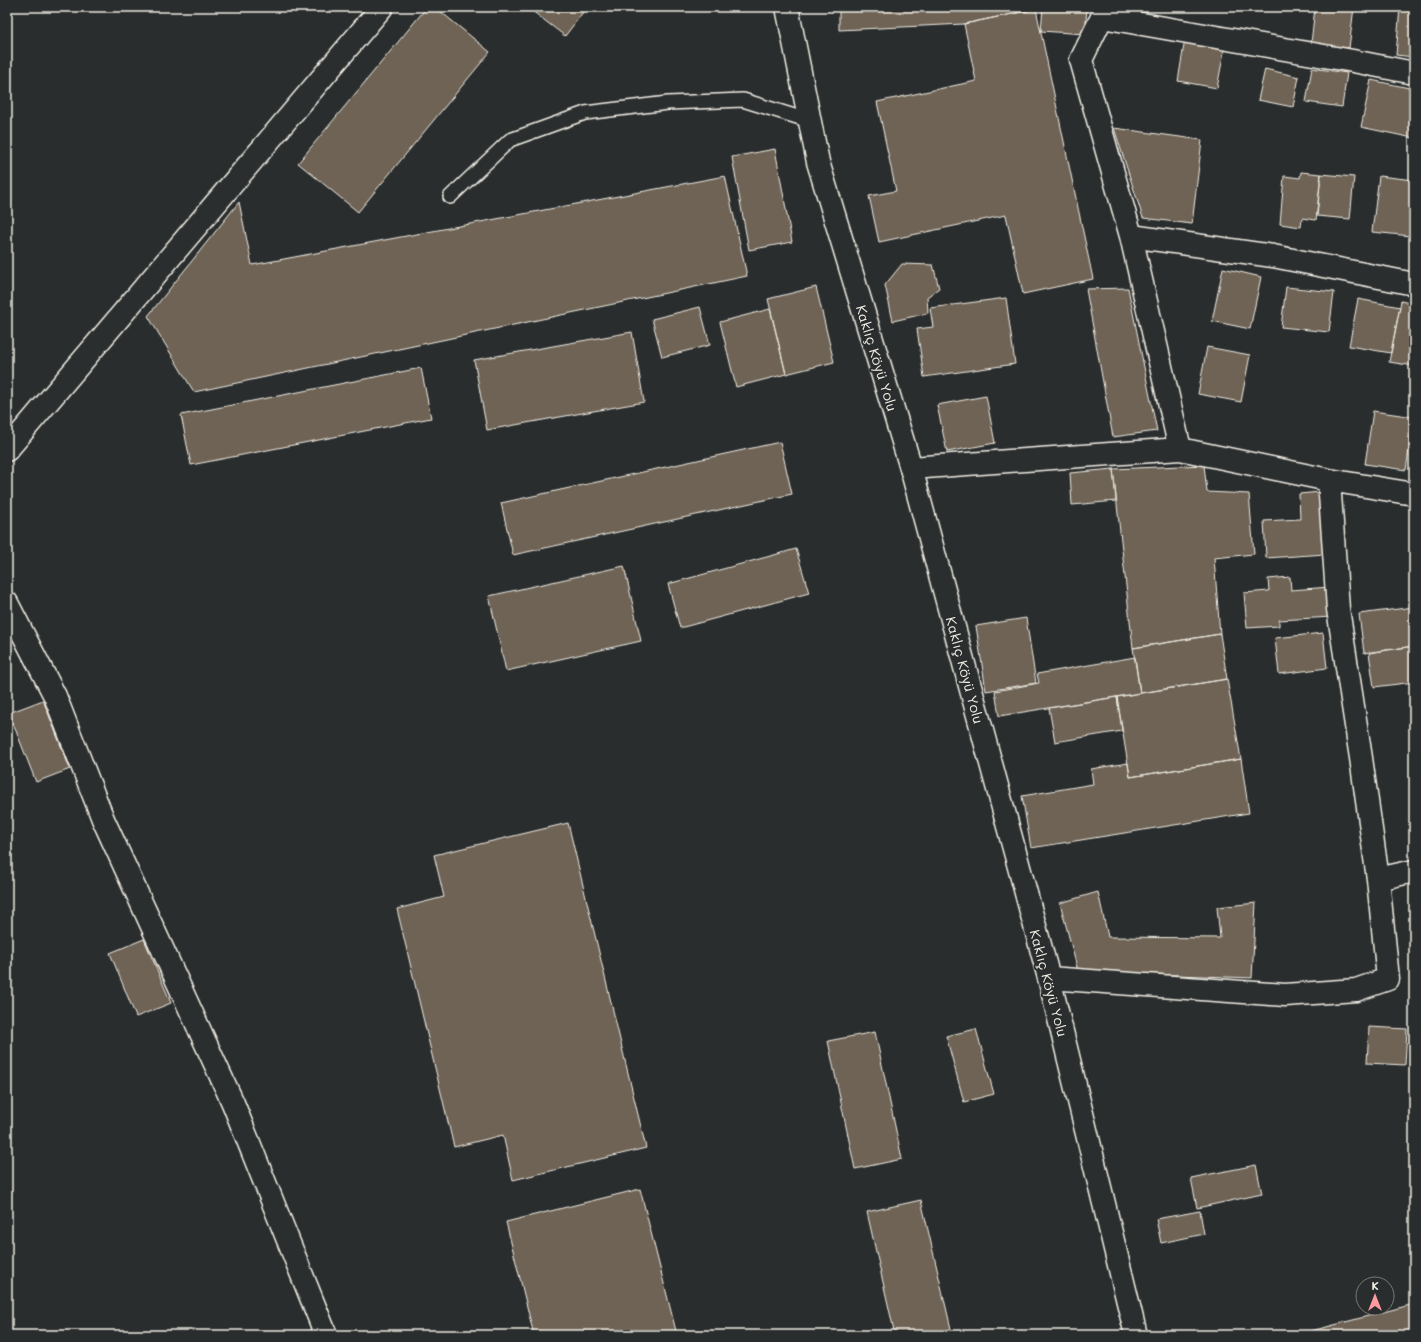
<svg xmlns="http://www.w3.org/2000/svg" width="1421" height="1342" viewBox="0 0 1421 1342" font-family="Mali,sans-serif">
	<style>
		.building { fill: #6e6355; stroke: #f4f1e8 }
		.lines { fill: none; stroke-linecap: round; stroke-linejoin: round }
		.lane-casing { stroke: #f4f1e8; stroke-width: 16 }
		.street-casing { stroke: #f4f1e8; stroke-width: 25 }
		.secondary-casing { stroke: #f4f1e8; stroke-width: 25 }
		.lane { stroke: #2a2d2e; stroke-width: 13 }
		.street { stroke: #2a2d2e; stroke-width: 22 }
		.secondary { stroke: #2a2d2e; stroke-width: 22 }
		.labels { text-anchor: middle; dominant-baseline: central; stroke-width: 4; stroke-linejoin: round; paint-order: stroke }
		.street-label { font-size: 14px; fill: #f4f1e8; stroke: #2a2d2e }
	</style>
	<rect width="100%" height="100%" fill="#2a2d2e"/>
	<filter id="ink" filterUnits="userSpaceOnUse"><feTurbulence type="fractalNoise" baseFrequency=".025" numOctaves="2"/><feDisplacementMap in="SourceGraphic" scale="8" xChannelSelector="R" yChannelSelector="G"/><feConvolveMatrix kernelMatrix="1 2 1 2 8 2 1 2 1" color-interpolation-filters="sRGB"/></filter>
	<g filter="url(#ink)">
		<path class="building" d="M427 7H435L490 52 358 212 298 163Z
			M527 7H587L565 36Z
			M839 7H1035L1036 9 964 24 839 30Z
			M1043 7H1087L1085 34 1041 31Z
			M1315 7H1354L1349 48 1311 44Z
			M1400 7H1414V57L1396 55Z
			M1036 9 1093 279 1023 294 1006 215 879 242 869 196 896 191 877 102 976 81 964 24Z
			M1185 39 1225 46 1217 88 1178 81Z
			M1312 68 1347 73 1342 107 1306 102Z
			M1265 69 1299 77 1293 107 1258 100Z
			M1371 80 1414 89 1413 138 1361 127Z
			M1114 128 1202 140 1192 224 1143 218Z
			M775 149 792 242 749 250 732 157Z
			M1301 172 1321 174 1316 220 1302 218 1301 227 1280 224 1284 176 1300 178Z
			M1321 174 1354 177 1350 219 1317 216Z
			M725 176 747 276 194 392 148 316 239 202 252 265Z
			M1379 176 1414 180V216L1411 236 1372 232Z
			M902 264 933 265 939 288 927 297 928 313 893 321 885 285Z
			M1223 268 1261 277 1250 329 1212 321Z
			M816 287 834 362 786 374 768 299Z
			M1286 287 1334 292 1329 332 1281 327Z
			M1128 288 1157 431 1113 437 1086 289Z
			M1006 298 1015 364 924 377 917 329 933 327 930 308Z
			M1358 299 1400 307 1391 353 1349 346Z
			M1401 301 1414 304V366L1389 362Z
			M700 307 710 345 662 357 652 319Z
			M770 309 786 374 736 387 720 322Z
			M632 332 644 402 487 430 474 360Z
			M1207 347 1250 355 1241 402 1198 394Z
			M421 368 431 418 191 465 181 415Z
			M986 396 995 443 947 452 937 405Z
			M1373 411 1414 417 1406 470 1365 464Z
			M780 442 792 494 513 555 501 503Z
			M1204 465 1207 492 1249 494 1254 554 1214 558 1220 634 1133 648 1113 469Z
			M1113 469 1116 501 1072 505 1070 473Z
			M1321 492 1326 554 1266 558 1264 521 1300 519 1299 494Z
			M796 549 809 593 680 628 668 584Z
			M624 566 641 641 506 671 489 596Z
			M1290 577 1291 590 1330 587 1332 617 1279 620V626L1247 628 1244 593 1269 591 1268 579Z
			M1414 607V646L1364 653 1359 614Z
			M1026 618 1036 683 986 691 976 626Z
			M1323 633 1327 668 1279 674 1275 638Z
			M1220 634 1227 679 1140 693 1133 648Z
			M1414 646V682L1374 687 1369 653Z
			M1135 657 1140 693 999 716 995 691 1039 683 1037 674Z
			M1227 679 1241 759 1130 777 1117 697Z
			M1117 697 1122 731 1055 742 1049 708Z
			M43 700 70 769 36 782 9 713Z
			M1241 759 1249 813 1031 848 1022 796 1093 784 1091 769 1128 763 1130 777Z
			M568 823 646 1148 513 1180 503 1135 454 1147 397 909 444 897 434 855Z
			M1098 892 1108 937 1220 938 1217 907 1256 903 1252 978 1078 971 1060 903Z
			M144 939 171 1003 136 1017 110 953Z
			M1369 1027 1407 1029 1405 1065 1367 1063Z
			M976 1029 994 1094 964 1102 946 1036Z
			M875 1032 902 1159 855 1169 828 1041Z
			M1256 1165 1262 1194 1197 1208 1191 1178Z
			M640 1189 677 1335H534L506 1222Z
			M921 1200 951 1329 926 1335H895L867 1212Z
			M1200 1211 1204 1234 1161 1243 1156 1219Z
			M1414 1304V1335H1296Z"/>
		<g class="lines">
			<g class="lane-casing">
				<path id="lane" d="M450 197 510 140 585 113 668 103 743 100 810 121"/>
			</g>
			<g class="street-casing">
				<path id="street" d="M1131 236 1273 256 1414 284
					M1180 449 1131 236 1081 60 1102 17 1353 61 1414 73
					M7 450 382 7
					M911 468 1180 449 1329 480 1414 494
					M7 603 55 696 103 819 233 1103 326 1335
					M1378 879 1414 871
					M1049 978 1285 995 1356 990 1388 979 1378 879 1361 758 1338 609 1329 480"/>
			</g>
			<g class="secondary-casing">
				<path id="secondary" d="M787 7 818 162 911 468 1049 978 1136 1335"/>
			</g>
			<use href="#lane" class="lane"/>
			<use href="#street" class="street"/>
			<use href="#secondary" class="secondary"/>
		</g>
	</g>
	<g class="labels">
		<g class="street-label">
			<text transform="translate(877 358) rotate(73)">Kaklıç Köyü Yolu</text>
			<text transform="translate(965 670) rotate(75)">Kaklıç Köyü Yolu</text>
			<text transform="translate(1049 983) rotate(75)">Kaklıç Köyü Yolu</text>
		</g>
	</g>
	<rect width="1421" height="1342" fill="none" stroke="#2a2d2e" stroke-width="24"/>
	<rect x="12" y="12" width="1397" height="1318" fill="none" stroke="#f4f1e8" stroke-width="1.5" filter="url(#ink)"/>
	<g transform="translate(1375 1296)"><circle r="19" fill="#2a2d2e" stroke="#7b7b78"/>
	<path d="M0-3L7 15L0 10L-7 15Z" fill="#ff9aa2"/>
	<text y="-6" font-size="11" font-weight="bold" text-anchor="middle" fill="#f4f1e8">K</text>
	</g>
</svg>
